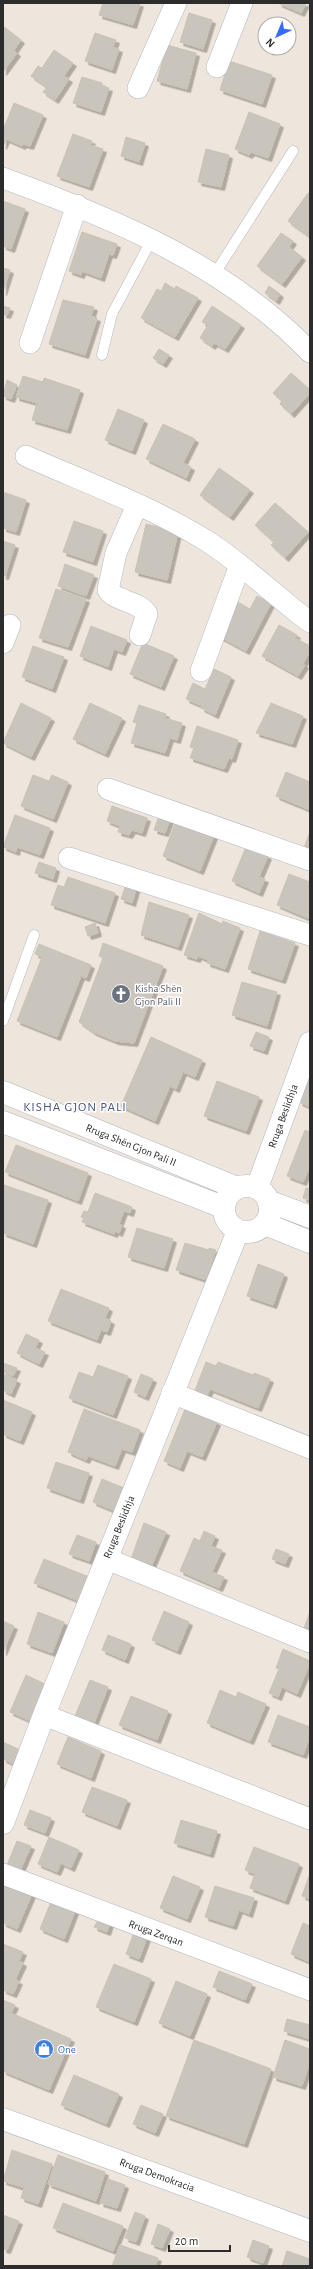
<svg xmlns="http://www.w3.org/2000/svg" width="313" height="2269" viewBox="0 0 313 2269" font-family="'Alegreya Sans',sans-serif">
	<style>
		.building { fill: #c9c4bc; stroke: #cac2b7; filter: url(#shadow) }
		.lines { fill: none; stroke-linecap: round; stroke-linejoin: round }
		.lane-casing { stroke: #b1b5c0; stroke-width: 11 }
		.street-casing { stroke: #b1b5c0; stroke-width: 22 }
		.secondary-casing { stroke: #b1b5c0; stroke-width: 23 }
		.lane { stroke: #fff; stroke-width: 10 }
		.street { stroke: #fff; stroke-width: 21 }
		.secondary { stroke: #fff; stroke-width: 22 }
		.labels { text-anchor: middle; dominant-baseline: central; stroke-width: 3; stroke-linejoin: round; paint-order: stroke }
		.worship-label { font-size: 11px; fill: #5b616d; stroke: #fff; text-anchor: start }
		.street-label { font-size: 11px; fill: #2c2c2c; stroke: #fff }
		.shop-label { font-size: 11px; fill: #366cbe; stroke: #fff; text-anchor: start }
		.quarter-label { font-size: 13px; letter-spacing: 1px; fill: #49567f; stroke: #fff }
	</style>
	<defs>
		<filter id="shadow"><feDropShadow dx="3.5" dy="3.5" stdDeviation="0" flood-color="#0004"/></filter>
	</defs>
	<rect width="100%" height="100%" fill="#eee6dd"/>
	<path class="building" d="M103 3H140L133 25 99 15Z
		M278 3H306L301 13Z
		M189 13 212 20 203 49 180 42Z
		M3 26 21 40 14 50 17 53 3 72Z
		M95 33 116 40 113 47 119 49 112 70 85 61Z
		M167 45 196 53 187 89 157 81Z
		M54 50 73 63 64 76 69 79 55 100 43 92 47 87 31 76 38 66 42 68Z
		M229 61 272 75 262 104 220 90Z
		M82 77 102 83V86L109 88 101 112 73 103Z
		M14 103 43 115 30 146 23 144 22 146 6 139 3 146V130Z
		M249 112 280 124 268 158 251 152 249 155 235 149Z
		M73 134 92 141 90 145 103 149 89 187 57 176Z
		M126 137 145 143 139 162 121 156Z
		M206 149 229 155 221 187 198 182Z
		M308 193 310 194V237L288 221Z
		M3 201 25 209 11 249 3 246Z
		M82 232 117 244 113 255 109 254 101 278 82 271 81 275 69 271Z
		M281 233 293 241 289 247 302 257 282 284 257 266Z
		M3 268 10 270 3 292Z
		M165 283 175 289 176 286 198 298 175 337 141 318 157 289 161 291Z
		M269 286 280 294 276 301 265 293Z
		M63 300 94 307 91 316 97 318 85 355 49 344Z
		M3 306 10 308 7 315 3 314Z
		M212 306 241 325 225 349 214 343 212 346 200 338 208 325 202 322Z
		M159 349 169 355 163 364 153 358Z
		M291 373 310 390V393L291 414 280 404 282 401 273 393Z
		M23 376 43 382 44 378 80 390 67 430 32 420 37 403 16 397Z
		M7 380 17 385 11 399 3 396Z
		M118 409 144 420 132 451 105 440Z
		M163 424 195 439 183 463 191 467 186 478 146 459Z
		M219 468 250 490 230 517 200 495Z
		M3 492 26 500 16 532 3 528Z
		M275 503 308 532 285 558 271 545 274 542 255 525Z
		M74 521 103 531 93 562 63 552Z
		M146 524 178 532 167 580 135 572Z
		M3 541 15 545 5 576H3Z
		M65 564 94 575 86 596 58 586Z
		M56 589 86 599 68 647 39 638Z
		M257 596 271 603 246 651 218 636 236 601 250 609Z
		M279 625 297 635 295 638 310 646V651L303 664 305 665 298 676 262 656Z
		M91 626 127 640 122 652 114 649 108 667 80 656Z
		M143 643 174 656 161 687 130 674Z
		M33 646 64 657 52 689 22 677Z
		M214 669 231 677 215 715 201 708 202 706 186 699 193 683 205 689Z
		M21 703 51 718 31 757 3 743Z
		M90 703 122 718 105 754 73 739Z
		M271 703 303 716 292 744 256 733Z
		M139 705 166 714 164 718 182 723 177 740 170 738 165 753 131 743 137 723 133 722Z
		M197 726 238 740 232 759 229 758 224 769 190 758 194 748 190 747Z
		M286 772 310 782V810L276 796Z
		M33 775 49 781 52 775 68 782 53 819 21 806Z
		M112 806 147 818 142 833 132 830 129 835 118 832 120 826 107 821Z
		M160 813 171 817 165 833 154 830Z
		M15 815 50 828 40 855 17 847 16 852 3 847Z
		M177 818 215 833 200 871 163 856Z
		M310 832V856L302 853Z
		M246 847 268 856 259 877 265 879 259 893 232 881Z
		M39 862 56 868 53 879 35 873Z
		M289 874 310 882V919L277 905Z
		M68 877 115 893 105 923 51 905 58 885 64 887Z
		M127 882 137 886 132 903 121 899Z
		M149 902 189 915 178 947 141 935Z
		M199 913 222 924 223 921 240 928 225 969 207 963 208 960 198 956 197 959 184 955Z
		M95 923 98 933 88 936 85 927Z
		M260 931 295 943 282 980 248 969Z
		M103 943 163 966 134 1043 115 1041 93 1032 79 1022 103 958 99 956Z
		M39 944 91 965 86 978 81 976 57 1037 17 1021 42 957 35 954Z
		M242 982 277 992 267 1026 232 1015Z
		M256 1032 269 1037 264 1051 250 1046Z
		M151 1037 202 1060 195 1077 183 1072 176 1089 170 1086 155 1121 121 1106Z
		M308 1079 310 1080V1107L299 1102Z
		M217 1081 259 1097 246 1131 204 1116Z
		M305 1130 310 1132V1166L303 1182 287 1176Z
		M16 1145 88 1173 78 1201 5 1172Z
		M4 1185 48 1200 33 1244 3 1233Z
		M306 1188 310 1189V1200L303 1198Z
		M95 1193 132 1207 130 1213 124 1211 119 1224 122 1225 119 1233 115 1231 114 1234 82 1222 84 1218 81 1217 84 1211 88 1212Z
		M137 1228 173 1239 164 1268 128 1257Z
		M185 1243 209 1250V1248L216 1250 206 1280 176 1270Z
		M258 1264 284 1274 273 1305 247 1296Z
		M61 1289 109 1308 105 1318 111 1321 107 1332 101 1330 97 1340 48 1321Z
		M26 1334 39 1340 35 1348 45 1352 39 1364 17 1353Z
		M206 1362 216 1366 218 1362 253 1375 254 1373 270 1379 258 1408 210 1389 206 1398 194 1393Z
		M3 1363 17 1368 13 1376 3 1372Z
		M98 1365 128 1376 113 1415 69 1398 79 1372 93 1377Z
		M3 1374 17 1380 11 1394 3 1390Z
		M141 1374 153 1379 145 1397 134 1392Z
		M3 1400 32 1412 20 1441 3 1434Z
		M84 1409 140 1430 132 1452 122 1449 115 1466 88 1456 86 1460 68 1452Z
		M185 1409 217 1422 202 1457 187 1451 180 1468 164 1461Z
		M56 1462 89 1473 80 1500 47 1488Z
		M102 1479 124 1488 115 1511 93 1502Z
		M144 1523 166 1532 151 1567 131 1559Z
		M204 1531 215 1536 211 1546 222 1550 212 1572 224 1577 219 1588 180 1571 194 1538 200 1541Z
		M77 1535 96 1542 89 1561 69 1554Z
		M276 1549 289 1554 285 1564 272 1559Z
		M44 1559 89 1577 79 1601 34 1583Z
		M164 1611 189 1622 177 1651 152 1640Z
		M38 1612 64 1622 52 1653 27 1644Z
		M310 1612V1636L302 1633Z
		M3 1621 14 1626 3 1652Z
		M108 1635 131 1644 125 1660 102 1650Z
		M283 1649 310 1661V1663L297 1694 282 1687 278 1697 269 1693 279 1669 276 1668Z
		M26 1675 49 1686 33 1722 10 1712Z
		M90 1680 108 1687 94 1723 75 1716Z
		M220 1690 236 1697 238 1692 266 1704 250 1741 207 1723Z
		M131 1696 168 1711 157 1740 119 1725Z
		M278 1715 310 1727V1736L303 1755 268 1742Z
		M68 1737 101 1751 91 1778 57 1764Z
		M3 1742 20 1750 14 1764 3 1759Z
		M92 1787 127 1800 117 1826 82 1812Z
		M30 1810 51 1818 45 1833 24 1825Z
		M181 1820 217 1831 210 1854 174 1843Z
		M49 1837 79 1850 71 1868 61 1863 57 1872 38 1864Z
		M17 1841 31 1846 20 1871 7 1865Z
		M254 1847 299 1864 285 1901 250 1888 255 1874 245 1870Z
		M310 1873V1899L302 1896Z
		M173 1876 200 1887 187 1919 160 1908Z
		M3 1882 32 1894 17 1929 3 1923Z
		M215 1886 254 1898 249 1914 239 1910 233 1926 205 1917Z
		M53 1897 77 1906 64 1939 40 1929Z
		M99 1919 110 1923 107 1932 94 1927Z
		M303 1923 310 1926V1962L291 1954Z
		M136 1927 149 1932 139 1959 126 1954Z
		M3 1944 23 1952 19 1961 23 1963 15 1980 19 1981 13 1994 3 1990Z
		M114 1964 151 1979 134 2022 96 2007Z
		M219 1971 252 1984 245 2000 213 1987Z
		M176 1981 207 1994 190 2036 159 2023Z
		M3 2000 15 2005 11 2013 71 2039 49 2090 3 2071Z
		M287 2019 310 2025V2039L284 2031Z
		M194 2040 271 2069 244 2144 166 2116Z
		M285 2040 310 2049V2061L302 2086 273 2077Z
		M74 2075 119 2094 106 2124 61 2105Z
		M141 2105 163 2114 155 2133 133 2124Z
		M12 2150 52 2164 38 2204 21 2198 24 2188 3 2181Z
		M58 2155 105 2172 96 2201 48 2184Z
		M108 2179 125 2185 117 2208 100 2203Z
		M63 2203 123 2226 113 2251 53 2228Z
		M135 2212 145 2216 136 2242 125 2238Z
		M3 2215 19 2221 7 2250 3 2249Z
		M158 2224 170 2229 162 2248 151 2244Z
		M253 2240 269 2246 263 2263 247 2257Z
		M120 2245 158 2258 155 2266H112Z
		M287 2251 310 2259V2266H282Z"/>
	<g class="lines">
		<g class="lane-casing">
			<path id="lane" d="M214 275 293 151
				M102 355 112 314 152 239
				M3 1021 34 935"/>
		</g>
		<g class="street-casing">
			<path id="street" d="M217 67 242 3
				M138 88 176 3
				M3 178C115 219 226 265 310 352
				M30 343 77 205
				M26 456C87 483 153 507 210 543 245 566 276 597 310 622
				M137 505 116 553 108 590C118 603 138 600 147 614L140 635
				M3 643 10 625
				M201 671 240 565
				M108 789 310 860
				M69 858 310 935
				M172 1393 310 1448
				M107 1559 310 1642
				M44 1715 310 1819
				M3 1874 310 1990"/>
		</g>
		<g class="secondary-casing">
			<path id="secondary" d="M3 1092 237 1188
				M3 1122 223 1207
				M224 1209a23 23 0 1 1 46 0a23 23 0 1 1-46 0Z
				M257 1188 310 1043
				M268 1201 310 1217
				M265 1224 310 1242
				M3 1823 44 1715 238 1231
				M3 2119 310 2231"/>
		</g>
		<use href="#lane" class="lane"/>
		<use href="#street" class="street"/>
		<use href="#secondary" class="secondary"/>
	</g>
	<defs>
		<g id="church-disc" transform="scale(1)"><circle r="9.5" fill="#6b7280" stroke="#fff"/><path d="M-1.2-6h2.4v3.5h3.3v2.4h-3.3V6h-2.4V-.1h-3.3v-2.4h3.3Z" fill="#fff"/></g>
		<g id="shop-disc" transform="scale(1)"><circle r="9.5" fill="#3f7fe0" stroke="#fff"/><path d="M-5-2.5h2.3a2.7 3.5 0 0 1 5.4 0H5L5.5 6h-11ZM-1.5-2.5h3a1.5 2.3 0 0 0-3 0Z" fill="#fff"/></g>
	</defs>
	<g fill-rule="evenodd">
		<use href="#church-disc" x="121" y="994"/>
		<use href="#shop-disc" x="44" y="2049"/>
	</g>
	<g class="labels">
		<g class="worship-label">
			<text x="135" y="988">Kisha Shën<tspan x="135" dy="13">Gjon Pali II</tspan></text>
		</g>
		<g class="street-label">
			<text transform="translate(283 1116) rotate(-70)">Rruga Beslidhja</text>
			<text transform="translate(131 1145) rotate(22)">Rruga Shën Gjon Pali II</text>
			<text transform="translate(119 1527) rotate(-68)">Rruga Beslidhja</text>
			<text transform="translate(156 1933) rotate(20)">Rruga Zerqan</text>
			<text transform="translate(157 2175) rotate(20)">Rruga Demokracia</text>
		</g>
		<g class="shop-label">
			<text x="58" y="2049">One</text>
		</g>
		<g class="quarter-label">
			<text x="75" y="1107">KISHA GJON PALI</text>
		</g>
	</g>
	<rect width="313" height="2269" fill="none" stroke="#2c2c2c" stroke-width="8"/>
	<g transform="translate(277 36) rotate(224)"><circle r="19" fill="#ffffff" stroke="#ababab"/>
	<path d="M0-3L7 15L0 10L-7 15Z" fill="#396aff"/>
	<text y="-6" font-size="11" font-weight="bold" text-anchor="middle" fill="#2c2c2c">N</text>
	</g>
	<path d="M169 2245v6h61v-6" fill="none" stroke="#2c2c2c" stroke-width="2"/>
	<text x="175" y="2245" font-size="12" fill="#2c2c2c" stroke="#ffffff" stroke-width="3" paint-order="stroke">20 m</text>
</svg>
